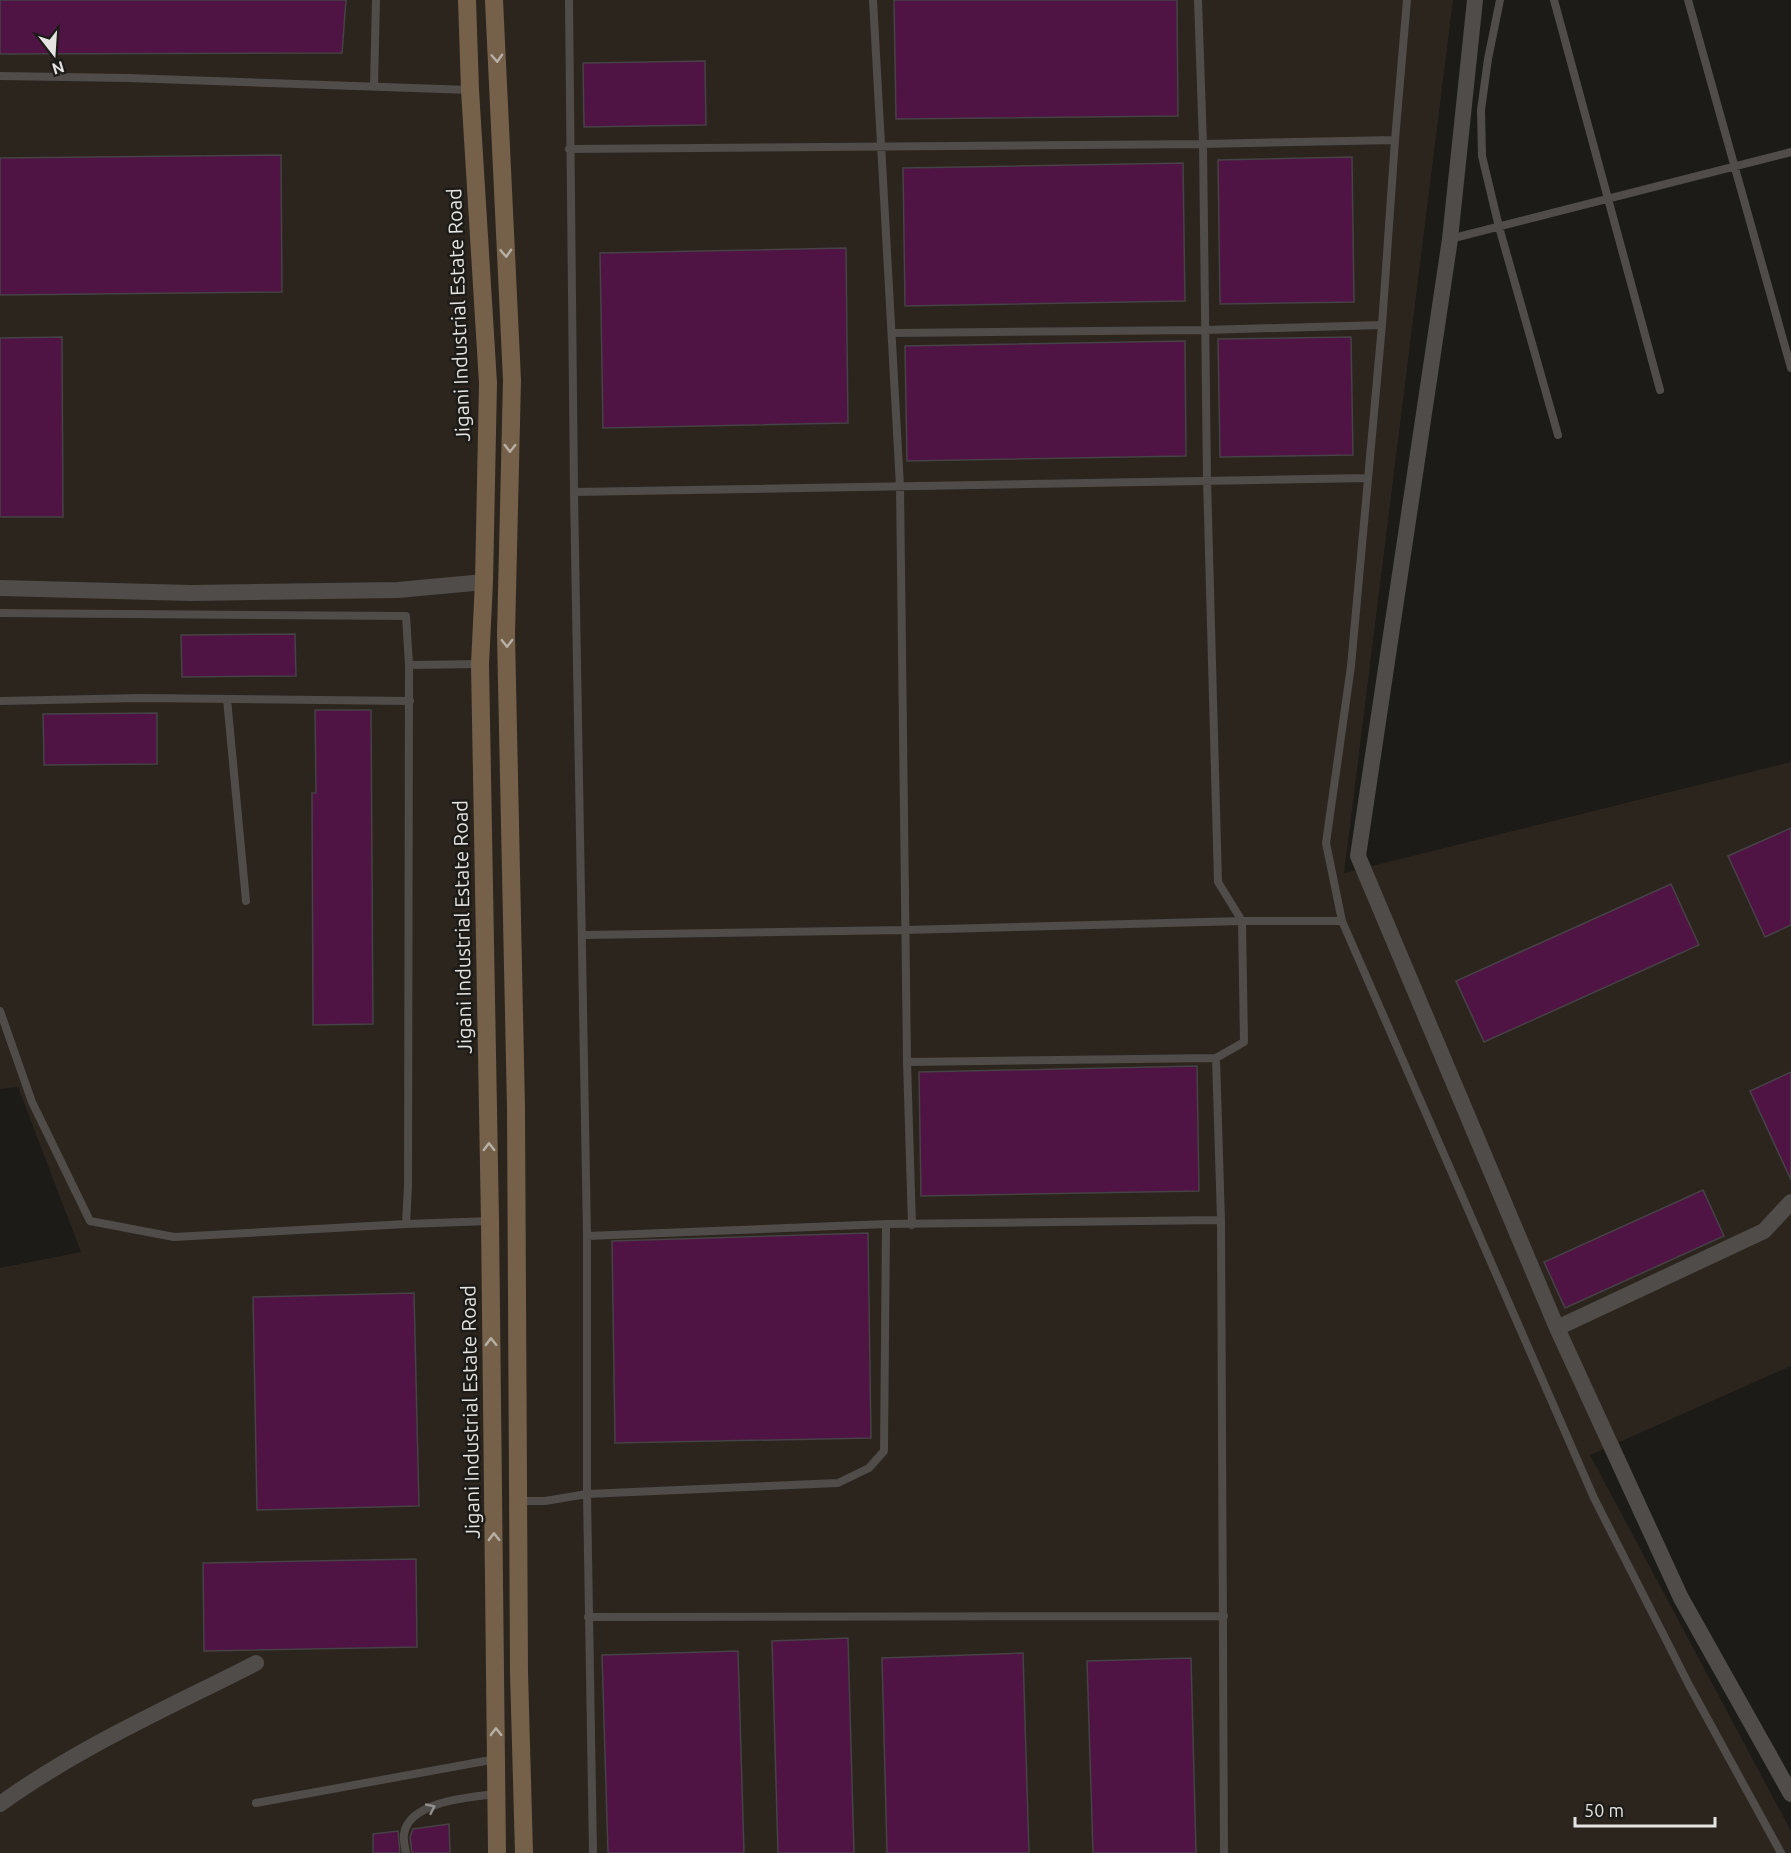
<svg xmlns="http://www.w3.org/2000/svg" width="1791" height="1853" viewBox="0 0 1791 1853" font-family="Ubuntu,sans-serif">
	<style>
		.built { fill: #2b251e }
		.building { fill: #4f1444; stroke: #464245; stroke-width: 1.5 }
		.lines { fill: none; stroke-linecap: round; stroke-linejoin: round }
		.service { stroke: #4f4c49; stroke-width: 8 }
		.minor { stroke: #4f4c49; stroke-width: 16 }
		.secondary { stroke: #75614a; stroke-width: 18 }
		.oneway { stroke: #b8b0a5 }
		.oneway2 { stroke: #92908e }
		.labels { text-anchor: middle; dominant-baseline: central; stroke-width: 5; stroke-linejoin: round; paint-order: stroke }
		.street-label { font-size: 20px; fill: #e5e4e2; stroke: #1d1b18 }
	</style>
	<rect width="100%" height="100%" fill="#1d1b18"/>
	<path class="built" d="M0 0H1453L1344 873 1791 762V1366L1590 1455 1791 1831V1853H0V1268L81 1252 18 1087 0 1089Z"/>
	<path class="building" d="M0 0H346L342 53 0 54Z
		M894 0H1177L1178 116 896 119Z
		M705 61 706 125 584 127 583 63Z
		M281 155 282 292 0 295V158Z
		M1352 157 1354 302 1220 304 1218 160Z
		M1183 163 1185 301 905 306 903 168Z
		M846 248 848 423 603 428 600 253Z
		M62 337 63 517H0V338Z
		M1351 337 1353 455 1220 457 1218 339Z
		M1185 341 1186 456 907 461 905 346Z
		M295 634 296 676 182 677 181 635Z
		M315 710H371L373 1024 313 1025 312 793H316Z
		M157 713V764L44 765 43 714Z
		M1791 828V925L1765 937 1728 856Z
		M1671 884 1699 945 1484 1042 1456 981Z
		M1197 1066 1199 1191 921 1196 919 1072Z
		M1791 1072V1180L1750 1091Z
		M1703 1190 1724 1236 1565 1308 1544 1262Z
		M868 1233 871 1438 615 1443 612 1241Z
		M414 1293 419 1506 257 1510 253 1297Z
		M416 1559 417 1647 204 1651 203 1563Z
		M848 1638 854 1853H778L772 1641Z
		M738 1651 744 1853H608L602 1655Z
		M1023 1653 1029 1853H887L882 1658Z
		M1191 1658 1196 1853H1093L1087 1661Z
		M449 1824 450 1853H412L410 1837 413 1829Z
		M398 1831 400 1853H373V1834Z"/>
	<g class="lines">
		<path class="service" d="M569 0 574 492
			M873 0 900 486 907 1062 912 1225
			M1198 0 1203 144 1207 479 1218 882 1242 921 1244 1042 1216 1058 1221 1220
			M1500 0 1488 59 1481 110 1482 156 1499 227 1558 435
			M1554 0 1660 390
			M1688 0 1791 368
			M0 76 128 78 470 90
			M374 86 376 0
			M1395 140 1407 0
			M569 149 1203 144 1395 140 1382 325 1351 666 1326 843 1342 921 1594 1498 1689 1685 1781 1853
			M1450 239 1791 152
			M892 333 1205 330 1382 325
			M0 613 406 616 409 665 480 664
			M227 699 246 901
			M0 701 141 698 410 701
			M583 935 905 930 1242 921H1342
			M0 1011 32 1102 90 1221 174 1237 406 1224 490 1221
			M907 1062 1216 1058
			M406 1224 408 1186 409 665
			M886 1224 884 1451 869 1468 838 1483 587 1494V1236L574 492 1368 478
			M587 1236 886 1224 1221 1220 1224 1853
			M519 1501H545L587 1494 593 1853
			M588 1617 1224 1616
			M256 1803 496 1759
			M406 1853C405 1847 403 1840 404 1834 409 1801 471 1797 496 1794"/>
		<path class="minor" d="M1475 0 1450 239 1358 856 1557 1328 1681 1598 1791 1794
			M0 588 191 593 398 590 484 582
			M1557 1328 1764 1231 1791 1202
			M0 1804C79 1747 170 1707 256 1663"/>
		<path class="secondary" d="M467 0 470 90 488 383 484 582 480 664 490 1221 497 1853
			M494 0 512 380 506 635 516 1108 519 1672 524 1853"/>
	</g>
	<defs><path id="oneway-chevron" d="M-2-3.5L2.5 0L-2 3.5" fill="none" stroke-width="1.6" stroke-linecap="round" stroke-linejoin="round" transform="scale(1.5)"/></defs>
	<g class="oneway">
		<use href="#oneway-chevron" transform="translate(497 58) rotate(87)"/>
		<use href="#oneway-chevron" transform="translate(506 253) rotate(87)"/>
		<use href="#oneway-chevron" transform="translate(510 448) rotate(91)"/>
		<use href="#oneway-chevron" transform="translate(507 643) rotate(89)"/>
		<use href="#oneway-chevron" transform="translate(489 1147) rotate(-91)"/>
		<use href="#oneway-chevron" transform="translate(491 1342) rotate(-91)"/>
		<use href="#oneway-chevron" transform="translate(494 1537) rotate(-91)"/>
		<use href="#oneway-chevron" transform="translate(496 1732) rotate(-91)"/>
	</g>
	<use class="oneway2" href="#oneway-chevron" transform="translate(431 1808) rotate(-25)"/>
	<g class="labels">
		<g class="street-label">
			<text transform="translate(458 315) rotate(-92)">Jigani Industrial Estate Road</text>
			<text transform="translate(462 927) rotate(-91)">Jigani Industrial Estate Road</text>
			<text transform="translate(470 1412) rotate(-91)">Jigani Industrial Estate Road</text>
		</g>
	</g>
	<g transform="translate(54 54) rotate(163)" stroke="#1d1b18" stroke-width="4.5" paint-order="stroke">
	<path d="M0-4.5L10 22L0 15L-10 22Z" fill="#e5e4e2"/>
	<text y="-9" font-size="16" font-weight="bold" text-anchor="middle" fill="#e5e4e2">N</text>
	</g>
	<path d="M1575 1817v9h140v-9" fill="none" stroke="#e5e4e2" stroke-width="3"/>
	<text x="1584" y="1817" font-size="18" fill="#e5e4e2" stroke="#1d1b18" stroke-width="4.5" paint-order="stroke">50 m</text>
</svg>
